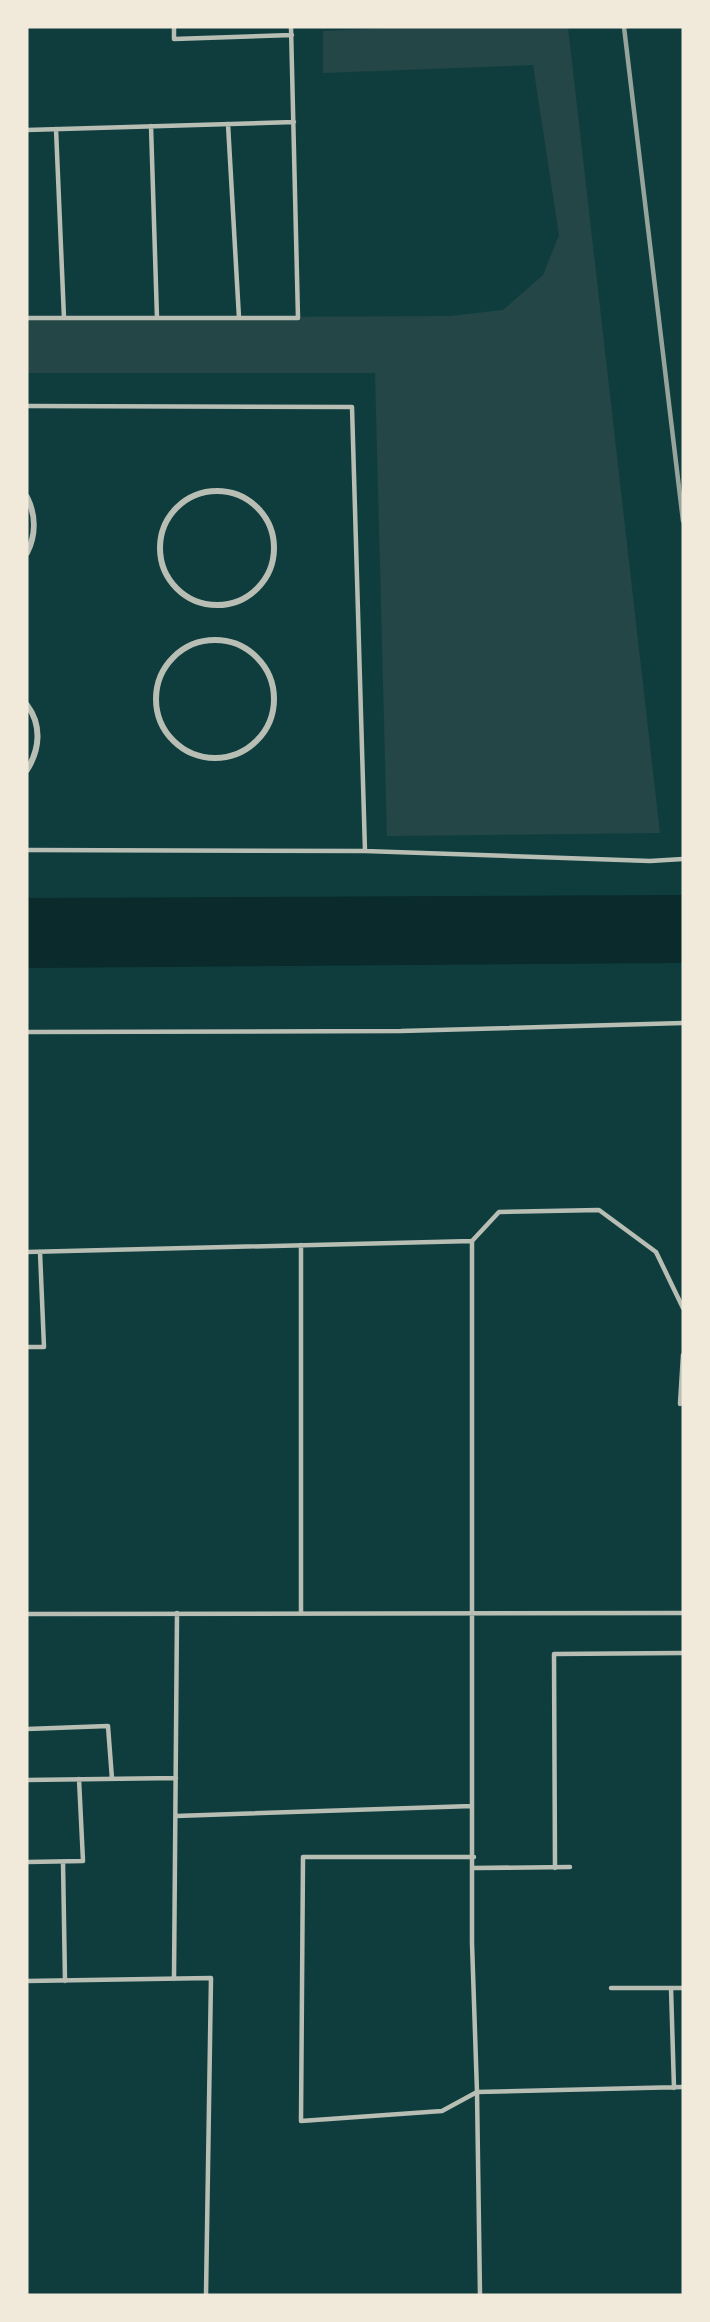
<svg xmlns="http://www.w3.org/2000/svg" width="710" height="2322" viewBox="0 0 710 2322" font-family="Bitter,serif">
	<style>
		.green { fill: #244646 }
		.water { fill: #0a2a2b }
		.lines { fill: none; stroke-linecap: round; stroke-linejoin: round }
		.service { stroke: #b8beb3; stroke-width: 4.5 }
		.minor { stroke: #b8beb3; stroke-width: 6 }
		.rail { stroke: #97a49c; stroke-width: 4.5 }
	</style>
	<rect width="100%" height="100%" fill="#0f3d3e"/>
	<path class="green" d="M414 27H568L660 833 387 836 375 373H27V318L450 316 503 310 543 275 559 235 533 65 323 73V31Z"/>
	<path class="water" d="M683 895V963L27 968V898Z"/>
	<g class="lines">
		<path class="service" d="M174 27V39L292 35
			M228 124 239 318
			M151 126 157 318
			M56 129 64 318
			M27 130 294 122
			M27 318H298L291 27
			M27 406 352 407 365 851
			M27 850 365 851 650 861 683 859
			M27 1032 401 1031 683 1023
			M472 1241 499 1212 599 1210 656 1252 683 1308
			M301 1245V1613
			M27 1252 472 1241V1943L477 2092 480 2295
			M27 1347H44L40 1252
			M680 1404 683 1355
			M27 1614 683 1613
			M27 1729 108 1726 112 1779
			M27 1780 176 1778
			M176 1816 472 1806
			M474 1857H303L301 2121 442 2111 477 2092 683 2087
			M27 1862 83 1861 79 1779
			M63 1862 65 1981
			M474 1868 570 1867
			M555 1868 554 1654 683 1653
			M174 1979 177 1613
			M27 1981 211 1978 206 2295
			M611 1988H683
			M671 1988 674 2088"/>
		<path class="minor" d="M160 548a57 57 0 1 1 114 0a57 57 0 1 1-114 0Z
			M27 497C36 515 36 535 27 553
			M156 699a59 59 0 1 1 118 0a59 59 0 1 1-118 0Z
			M27 705C42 725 40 749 27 770"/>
		<path class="rail" d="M624 27 683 521"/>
	</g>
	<rect width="710" height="2322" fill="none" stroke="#f1e9da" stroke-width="57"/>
</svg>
